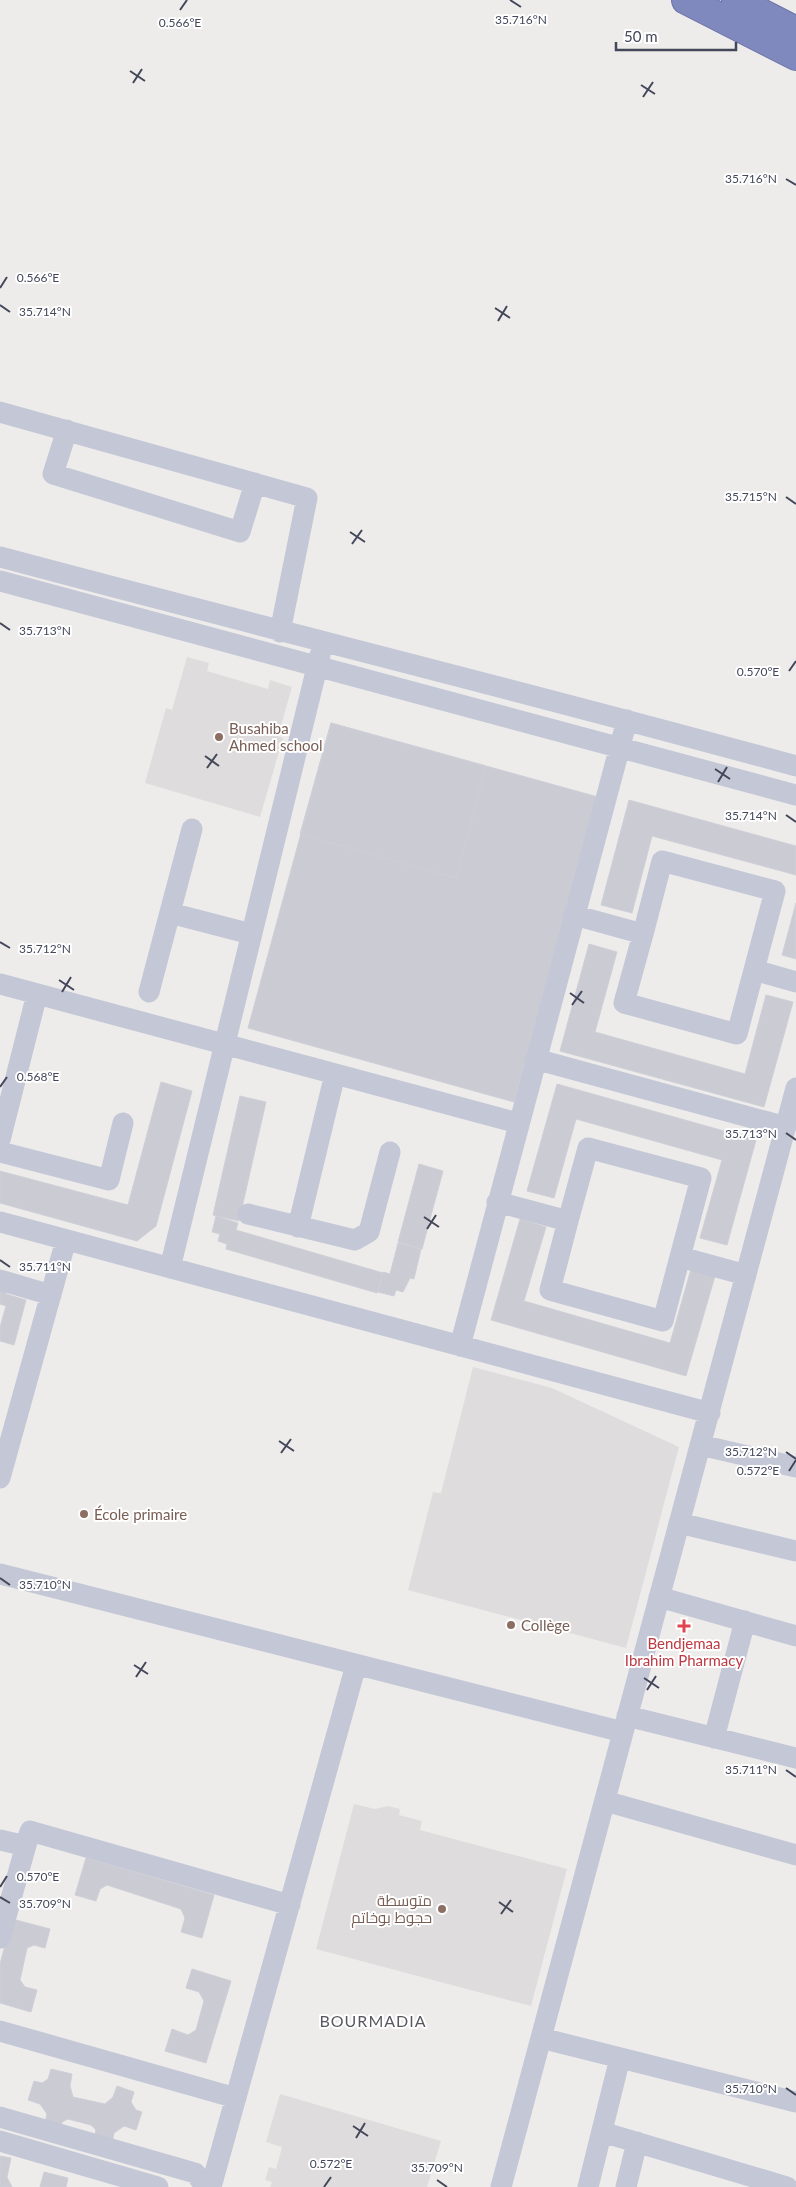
<svg xmlns="http://www.w3.org/2000/svg" width="796" height="2187" viewBox="0 0 796 2187" font-family="Lato,Cairo,sans-serif">
	<style>
		.education { fill: #dfdcdd }
		.building { fill: #cacbd3; stroke: #cfcfd7 }
		.lines { fill: none; stroke-linecap: round; stroke-linejoin: round }
		.highway-casing { stroke: #6c74a8; stroke-width: 30 }
		.minor { stroke: #c3c7d6; stroke-width: 21 }
		.highway { stroke: #8089bd; stroke-width: 28 }
		.ticks { fill: none; stroke: #434759; stroke-width: 2 }
		.education-dot { fill: #8d6e63; stroke: #fff; stroke-width: 2 }
		.health-dot { fill: #e0444e; stroke: #fff; stroke-width: 2 }
		.labels { text-anchor: middle; dominant-baseline: central; stroke-width: 4; stroke-linejoin: round; paint-order: stroke }
		.education-label { font-size: 15px; fill: #785e54; stroke: #fff; text-anchor: start }
		.health-label { font-size: 15px; fill: #be3a42; stroke: #fff }
		.neighbourhood-label { font-size: 16px; letter-spacing: 1px; fill: #585960; stroke: #fff }
		.ticks-label { font-size: 12px; text-anchor: middle; fill: #434759; stroke: #fff; stroke-width: 4; stroke-linejoin: round; paint-order: stroke }
	</style>
	<rect width="100%" height="100%" fill="#eeeceb"/>
	<path class="education" d="M187 657 209 663 207 671 268 689 270 680 292 687 278 736 283 738 260 817 145 783 166 708 172 710Z
		M473 1367 552 1388 679 1447 626 1648 408 1590 433 1492 441 1493Z
		M354 1804 375 1809 388 1806 400 1809 399 1815 422 1821 420 1830 567 1869 531 2006 316 1949Z
		M280 2094 441 2141 427 2187H270L272 2182 265 2180 269 2167 276 2169 282 2147 266 2142Z"/>
	<path class="building" d="M331 723 598 797 514 1102 248 1028Z
		M331 723 486 766 456 878 300 834Z
		M629 800 796 846V875L652 836 632 913 601 905Z
		M796 903V959L782 955Z
		M589 944 617 952 595 1032 745 1074 766 995 793 1002 764 1107 560 1051Z
		M161 1082 192 1091 156 1226 137 1241 0 1203V1171L128 1205Z
		M557 1084 756 1140 727 1245 700 1238 722 1160 576 1119 554 1198 527 1191Z
		M240 1096 266 1102 239 1221 213 1215Z
		M419 1164 443 1171 422 1249 398 1242Z
		M216 1216 238 1223 236 1230 383 1273 377 1293 226 1249 227 1244 218 1241 220 1234 212 1232Z
		M520 1219 546 1227 524 1301 670 1343 691 1269 715 1276 686 1376 491 1320Z
		M398 1243 421 1249 414 1279 410 1278 403 1292 396 1290 394 1296 378 1292 383 1272 390 1274Z
		M0 1286 7 1288 6 1294 26 1300 14 1345 0 1341V1327L6 1306 0 1304Z
		M86 1858 214 1895 202 1938 181 1932 185 1918 181 1909 107 1885 100 1889 96 1901 75 1895Z
		M12 1919 50 1929 45 1948 34 1945 27 1948 20 1980 25 1987 37 1990 31 2012 0 2003V1964Z
		M192 1969 231 1981 206 2063 165 2051 172 2029 188 2035 196 2030 204 2001 199 1992 186 1988Z
		M51 2069 72 2074 70 2086 73 2097 105 2104 113 2097 117 2086 134 2092 131 2102 136 2110 142 2112 136 2130 124 2126 114 2133 112 2143 94 2138 96 2130 91 2125 68 2119 62 2122 61 2127 45 2123 47 2114 40 2104 28 2100 34 2081 42 2083 48 2079Z
		M0 2156 11 2158 7 2177 12 2187H0Z
		M44 2172 68 2178 66 2187H40Z"/>
	<g class="lines">
		<g class="highway-casing">
			<path id="highway" d="M686 0 796 56
				M736 0 796 31"/>
		</g>
		<path class="minor" d="M0 412 307 498 280 632
			M67 430 53 474 240 532 255 483
			M0 557C265 628 531 693 796 766
			M0 581 796 795
			M170 913 251 934
			M574 915 643 934 662 861 775 891 737 1034 624 1003 643 934
			M754 970 796 982
			M0 984 518 1123
			M149 992 192 829
			M535 1059 786 1127
			M0 1140 37 994
			M0 1152 109 1180 123 1123
			M497 1202 568 1221 588 1148 701 1178 663 1321 550 1290 568 1221
			M248 1214 355 1240 369 1232 390 1152
			M0 1222 710 1413
			M298 1227 335 1074
			M680 1257 746 1275
			M170 1268 320 655
			M0 1280 51 1295
			M460 1346 627 720
			M700 1445 796 1467
			M0 1478 66 1240
			M679 1523 796 1551
			M0 1574 623 1732
			M659 1597 796 1636
			M627 1716 796 1758
			M714 1738 745 1621
			M605 1801 796 1855
			M0 1840 26 1846
			M0 1938 30 1831 290 1905
			M0 2031 236 2098
			M541 2038 796 2102
			M0 2117 195 2173 206 2187
			M602 2132 787 2187
			M0 2141 158 2187
			M211 2187 356 1665
			M501 2187 796 1088
			M588 2187 620 2058
			M626 2187 637 2142"/>
		<use href="#highway" class="highway"/>
	</g>
	<path class="ticks" d="M510 0 521 7M180 10 187 0M130 71 145 81M133 83 142 69M641 85 655 94M643 97 653 82M786 179 796 185M0 288 7 277M0 305 10 312M495 308 510 318M498 321 507 306M786 497 796 504M350 532 365 542M352 544 362 530M0 623 10 630M789 671 796 661M205 756 219 766M207 768 217 754M715 769 730 779M718 782 727 767M786 815 796 822M0 942 10 948M59 980 74 990M62 992 71 977M570 993 584 1003M572 1005 582 991M0 1087 7 1077M786 1133 796 1140M424 1217 439 1227M427 1229 436 1215M0 1260 10 1267M279 1441 294 1451M786 1452 796 1459M281 1453 291 1439M789 1471 796 1460M0 1578 10 1585M134 1665 148 1674M136 1677 146 1662M644 1678 659 1688M647 1690 656 1676M786 1770 796 1777M0 1887 7 1876M0 1897 10 1903M499 1902 513 1912M501 1914 511 1900M786 2088 796 2095M353 2126 368 2136M356 2138 365 2123M437 2180 447 2187M324 2187 331 2177"/>
	<g class="education-dot">
		<circle cx="219" cy="737" r="5"/>
		<circle cx="84" cy="1514" r="5"/>
		<circle cx="511" cy="1625" r="5"/>
		<circle cx="442" cy="1909" r="5"/>
	</g>
	<path class="health-dot" d="M681.5 1618.5h5v5h5v5h-5v5h-5v-5h-5v-5h5z"/>
	<g class="labels">
		<g class="education-label">
			<text x="229" y="728">Busahiba<tspan x="229" dy="17">Ahmed school</tspan></text>
			<text x="94" y="1514">École primaire</text>
			<text x="521" y="1625">Collège</text>
			<text x="432" y="1900" text-anchor="end">متوسطة<tspan x="432" dy="17">حجوط بوخاتم</tspan></text>
		</g>
		<g class="health-label">
			<text x="684" y="1643">Bendjemaa<tspan x="684" dy="17">Ibrahim Pharmacy</tspan></text>
		</g>
		<g class="neighbourhood-label">
			<text x="373" y="2020">BOURMADIA</text>
		</g>
	</g>
	<g class="ticks-label">
		<text x="521" y="24">35.716°N</text>
		<text x="180" y="27">0.566°E</text>
		<text x="751" y="183">35.716°N</text>
		<text x="38" y="282">0.566°E</text>
		<text x="45" y="316">35.714°N</text>
		<text x="751" y="501">35.715°N</text>
		<text x="45" y="635">35.713°N</text>
		<text x="758" y="676">0.570°E</text>
		<text x="751" y="820">35.714°N</text>
		<text x="45" y="953">35.712°N</text>
		<text x="38" y="1081">0.568°E</text>
		<text x="751" y="1138">35.713°N</text>
		<text x="45" y="1271">35.711°N</text>
		<text x="751" y="1456">35.712°N</text>
		<text x="758" y="1475">0.572°E</text>
		<text x="45" y="1589">35.710°N</text>
		<text x="751" y="1774">35.711°N</text>
		<text x="38" y="1881">0.570°E</text>
		<text x="45" y="1908">35.709°N</text>
		<text x="751" y="2093">35.710°N</text>
		<text x="331" y="2168">0.572°E</text>
		<text x="437" y="2172">35.709°N</text>
	</g>
	<path d="M616 42v8h120v-8" fill="none" stroke="#434759" stroke-width="2.5"/>
	<text x="624" y="42" font-size="15" fill="#434759" stroke="#ffffff" stroke-width="4" paint-order="stroke">50 m</text>
</svg>
